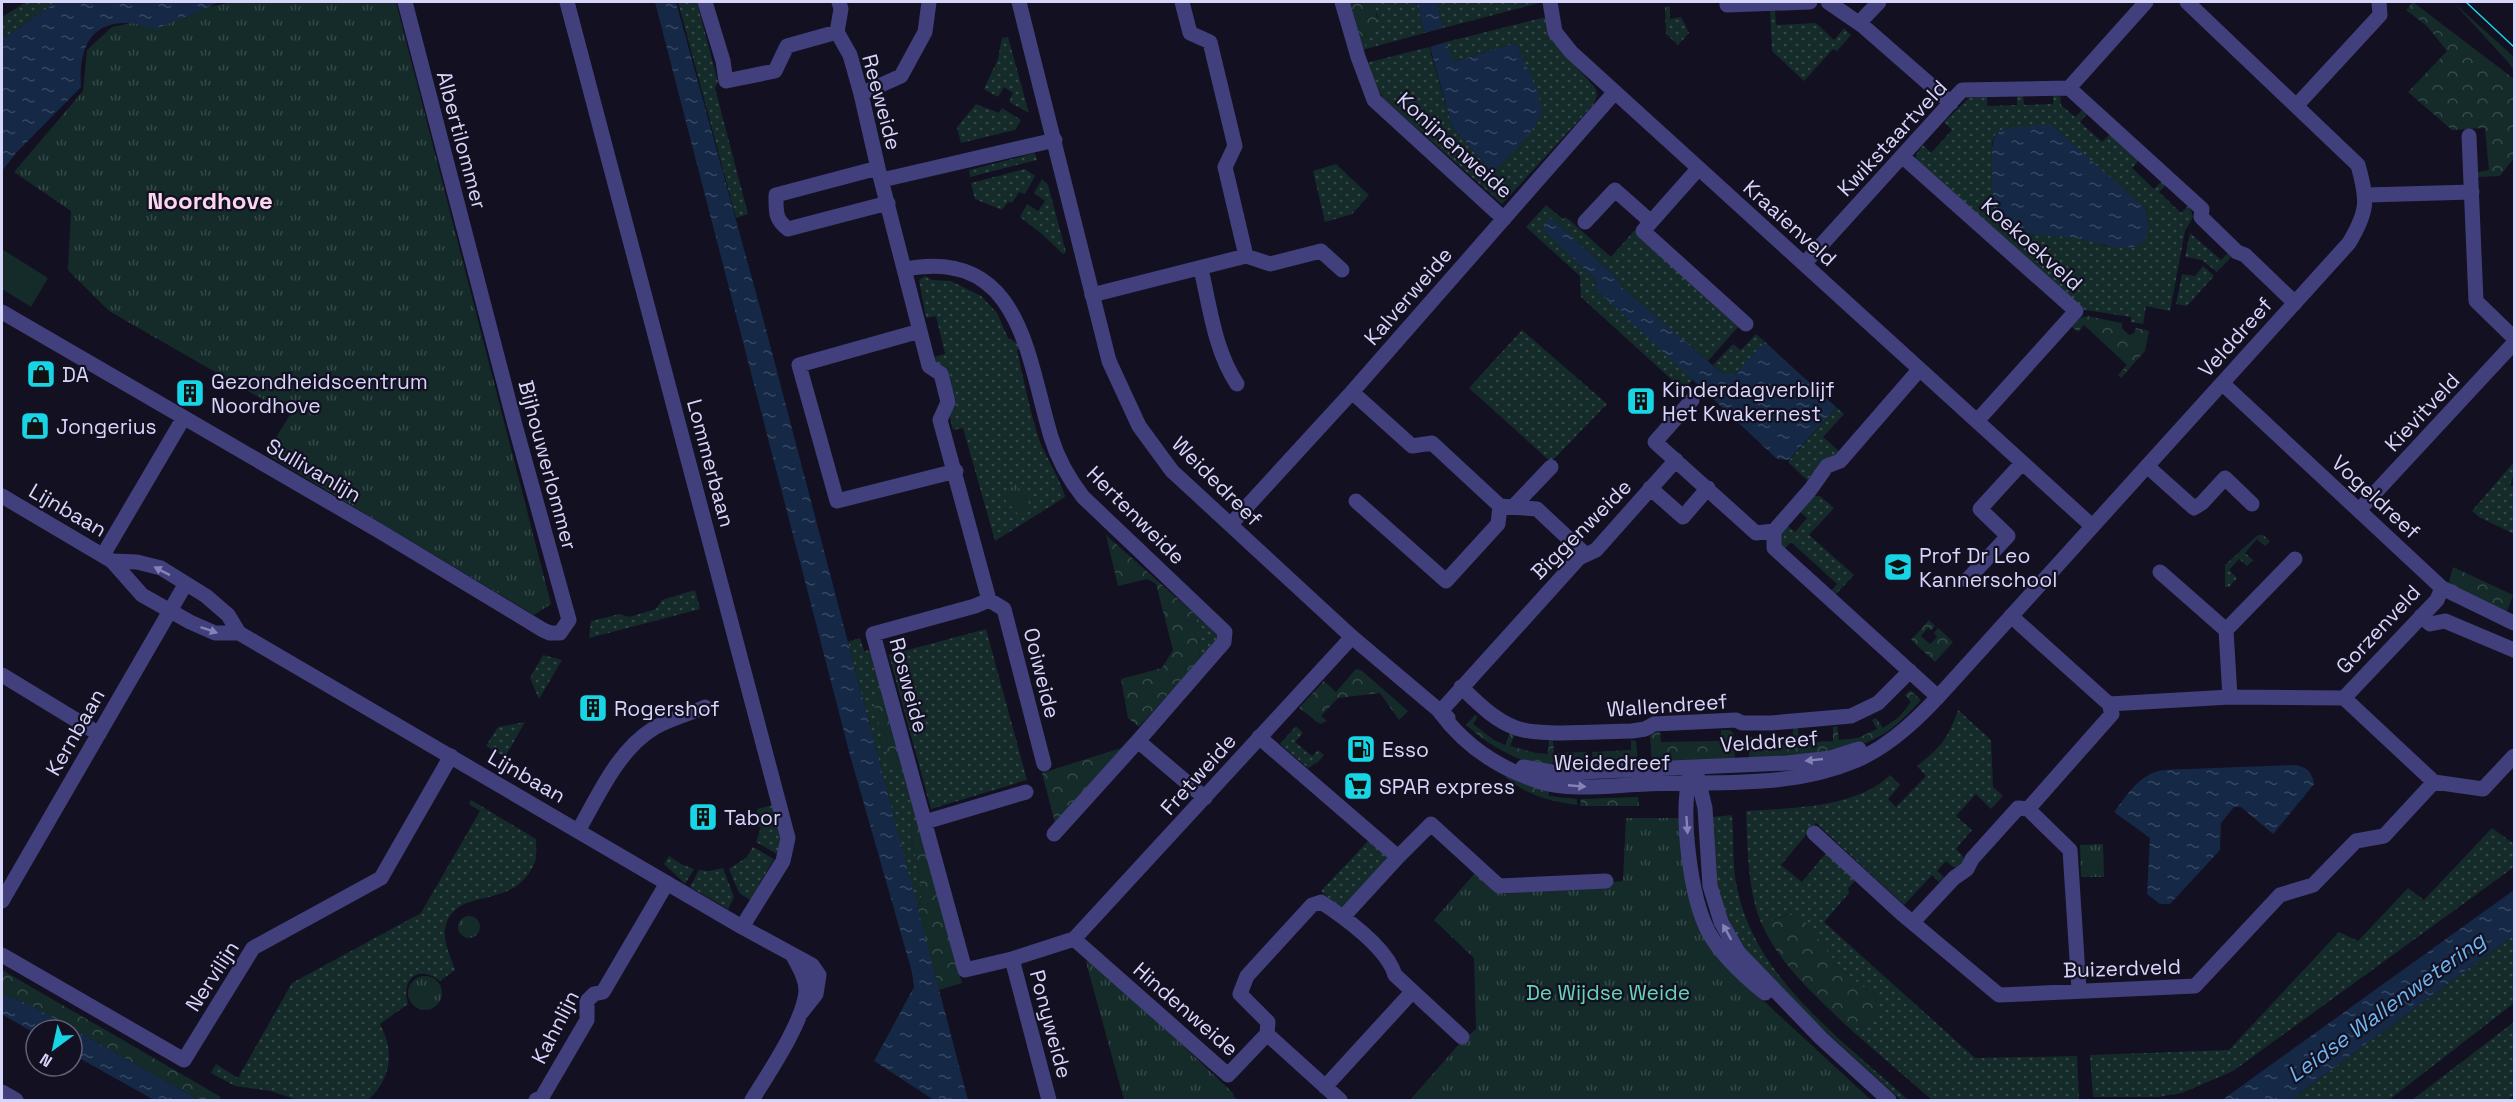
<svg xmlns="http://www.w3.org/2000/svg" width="2516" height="1102" viewBox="0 0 2516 1102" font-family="'Space Grotesk',sans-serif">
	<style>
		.grass { fill: url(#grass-dots); fill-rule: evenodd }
		.forest { fill: url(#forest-crowns) }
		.park { fill: url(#park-tufts) }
		.garden { fill: #142b2a }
		.water { fill: url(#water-ripples) }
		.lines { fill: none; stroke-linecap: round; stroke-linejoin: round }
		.minor { stroke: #41407c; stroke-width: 15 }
		.tertiary { stroke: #41407c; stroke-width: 15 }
		.tram { stroke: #17d5e5; stroke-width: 1.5 }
		.oneway { fill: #8583b5 }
		.labels { text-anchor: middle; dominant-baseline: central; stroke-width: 4.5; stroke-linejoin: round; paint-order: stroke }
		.street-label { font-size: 21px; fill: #d8d5fb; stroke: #131022 }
		.poi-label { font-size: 21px; fill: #d8d5fb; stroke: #131022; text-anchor: start }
		.park-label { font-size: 21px; fill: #68d4b6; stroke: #131022 }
		.water-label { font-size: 22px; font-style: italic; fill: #6db6f0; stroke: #131022 }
		.quarter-label { font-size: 24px; font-weight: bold; fill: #fbd7ef; stroke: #131022 }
	</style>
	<defs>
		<pattern id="grass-dots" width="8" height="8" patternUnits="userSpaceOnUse" patternTransform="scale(1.5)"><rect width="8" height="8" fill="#142b2a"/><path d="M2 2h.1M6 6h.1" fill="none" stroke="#35494a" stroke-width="1.8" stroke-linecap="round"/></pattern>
		<pattern id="forest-crowns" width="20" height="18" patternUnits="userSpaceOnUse" patternTransform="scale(1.5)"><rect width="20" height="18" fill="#142b2a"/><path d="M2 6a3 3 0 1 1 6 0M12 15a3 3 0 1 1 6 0" fill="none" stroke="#35494a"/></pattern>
		<pattern id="park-tufts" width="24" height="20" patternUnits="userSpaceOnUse" patternTransform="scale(1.5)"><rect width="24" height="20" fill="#142b2a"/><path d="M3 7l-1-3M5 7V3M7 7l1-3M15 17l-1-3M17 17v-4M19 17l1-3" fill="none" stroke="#35494a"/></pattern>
		<pattern id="water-ripples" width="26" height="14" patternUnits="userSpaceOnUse" patternTransform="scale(1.5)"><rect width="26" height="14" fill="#152947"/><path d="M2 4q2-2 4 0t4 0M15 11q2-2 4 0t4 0" fill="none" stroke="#364762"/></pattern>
	</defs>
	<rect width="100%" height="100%" fill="#131022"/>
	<path class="grass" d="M26 2H56L2 40V17Z
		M678 2H697L718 82 715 88 748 214 736 218Z
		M1373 2H1416L1425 33 1362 50 1378 17Z
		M1436 2H1543L1443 28Z
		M1670 6V19L1681 17 1689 33 1678 45 1666 34 1665 7Z
		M1770 10H1775L1776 25 1816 23 1834 40 1844 28 1851 35 1837 51 1833 49 1804 81 1772 51Z
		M1546 17 1563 51 1596 89 1597 96 1593 105 1502 204 1384 99 1377 89 1366 63 1429 47 1452 126 1491 171H1495L1536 124 1539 100 1517 46 1513 44 1452 62 1446 42Z
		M1008 37 1029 113 1009 102 1013 93 1004 87 998 97 984 89 998 59 1002 38Z
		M2060 93 2061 105 2075 117 2082 110 2087 114 2080 122 2102 142 2110 134 2139 160 2132 168 2154 189 2162 181 2166 185 2159 192 2181 213 2189 205 2193 217 2185 231 2170 311 2146 306 2143 324 2131 322V317L2079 309 1916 160V155L1923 145 1931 153 1952 130 1944 122 1969 98 1987 97V106L2017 105V96L2023 95 2024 105 2053 104V94ZM2017 128 2145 208 2147 215 2106 246 2095 241 2019 230 1997 208 1993 199 1992 143 1996 134 2003 129Z
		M976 104 999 113 1002 108 1021 120 1015 130 961 143 957 127Z
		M1035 153 1037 160 970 177 969 170Z
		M1336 164 1369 195 1352 214 1325 222 1313 171Z
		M1025 169 1035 176 1025 194 1019 192 1012 203 1008 202 1002 210 975 199 971 183Z
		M1042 179 1048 185 1066 252 1063 254 1042 234 1020 217 1027 204 1038 211 1045 201 1034 193Z
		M1546 205 1563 219 1566 217 1611 257 1634 231 1738 327 1708 361 1619 286 1616 277 1552 219 1542 228 1595 279 1596 289 1693 379 1683 390 1581 297 1580 276 1526 227Z
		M2190 233 2221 260 2228 253 2231 257 2217 272 2202 260 2185 257Z
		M2203 266 2214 276 2187 306 2176 304 2182 274 2195 276Z
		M925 276 932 280 951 281 981 296 997 313 1008 338 1020 345 1022 348 1017 350C1024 381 1030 413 1040 442 1045 454 1064 488 1065 497L995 541 963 428 953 430 949 413 956 401 946 370 936 367 934 357 945 354 936 316 926 318 919 280Z
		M1522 330 1607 404 1551 462 1469 388Z
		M1756 334 1765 342 1735 374H1723L1713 365 1733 344 1741 350Z
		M1836 407 1844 414 1823 437 1839 451V455L1827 459 1807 480 1788 462Z
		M2513 463 2514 474 2510 485 2514 487V534L2479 517 2472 511Z
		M1814 496H1820L1834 508 1809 535 1854 575 1835 595 1831 591 1837 584 1791 542 1784 549 1781 546 1780 533 1788 526 1795 532 1807 518 1800 512Z
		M2258 535H2263L2270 541 2265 546 2257 539 2245 553 2253 560 2247 566 2239 559 2229 570 2237 578 2229 587H2225V565Z
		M695 590 700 609 589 638 591 621 620 614 629 617 656 609 662 600Z
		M1196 615 1217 635V640L1200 659Z
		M986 629 1027 780 931 809 889 655Z
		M860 638 864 651 872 650 882 688 891 766H904L921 819 910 827 922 892 918 911 848 642Z
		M543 655 562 660 539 699 530 678Z
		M1958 710 1991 740 1993 787 2003 796 1991 809 1976 794 1956 816 1972 830 1956 849 1963 856 1964 862 1959 867H1953L1946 861 1937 871 1944 877 1939 882 1932 875 1904 905 1816 823 1781 865 1802 882 1826 853 1856 880 1848 888 1849 893 1824 922 1975 1058 2077 1056 2079 1100H1932L1850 1029 1869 1025 1878 999 1842 970 1788 914 1769 922 1764 929C1747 894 1748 850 1746 811 1790 808 1857 808 1890 775L1900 785 1888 799 1896 807 1926 776 1917 766C1941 747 1948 739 1958 710Z
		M525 722 505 757 486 746 498 727Z
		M1296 726 1303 733 1295 742 1312 756 1318 750 1324 755 1318 762 1308 768 1280 744Z
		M471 800 536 839C536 846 537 855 535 862 514 914 454 883 445 929 443 941 451 958 455 970L440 981C419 964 400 979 408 1004L380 1024C395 1052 391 1079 368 1100H297L271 1091 235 1086 211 1073 216 1064 238 1078 292 983 421 913 480 811 469 804Z
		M773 805C777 821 785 839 777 854L756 842 761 827 757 826V809Z
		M1732 815C1734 839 1732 865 1737 888 1756 980 1843 1040 1908 1100H1901L1764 975 1738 944 1724 914 1715 880 1712 817Z
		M2492 828 2514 844V867L2233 1071 2182 1093 2158 1097H2093L2090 1055 2229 1050 2339 932 2358 941 2408 888 2424 900Z
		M1370 839 1387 857 1386 861 1343 906H1338L1321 891Z
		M753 847 774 859 750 900 739 893 729 869 747 857Z
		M669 856 681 864 694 869 685 884 664 864Z
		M723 868 734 897 728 909 690 887 699 870 709 871Z
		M2514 935V1003L2389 1100H2290Z
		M2514 1022V1095L2508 1100H2412Z"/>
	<path class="forest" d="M1348 2H1373C1382 23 1374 32 1362 50Z
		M2413 2 2514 79V158L2500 176 2478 177V172L2489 170 2485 128 2452 130 2408 92 2447 51 2427 26 2406 10Z
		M2453 2 2514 57V71L2508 62Z
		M2087 316 2122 323V328L2129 335 2134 333 2136 328 2149 331 2145 351 2121 378 2118 375 2127 365 2084 325 2078 332 2072 327 2080 318Z
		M1106 535 1196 615 1200 659 1139 727 1128 718 1121 679 1162 668 1173 650 1156 584 1147 579 1118 586Z
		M2453 567 2513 595 2506 614 2448 585Z
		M1929 620 1935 626 1931 630 1928 628 1921 636 1930 644 1937 637 1934 633 1938 628 1953 642 1935 662 1911 640Z
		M1356 669 1361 670 1408 711 1399 720 1380 693 1338 698 1321 716 1327 721 1320 724 1299 708 1324 681 1336 692Z
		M882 688 904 766 891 767 873 702Z
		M1910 690 1921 700C1909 713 1896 727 1880 736 1848 755 1786 756 1749 759V737H1752L1753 746 1793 744V728H1798L1799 743 1833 741V727L1837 726 1839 740 1858 738 1877 729 1872 720 1876 718 1883 728 1899 717 1911 702 1905 695Z
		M1475 715 1478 716 1473 724 1494 740 1505 745 1510 733 1515 734 1510 746 1536 753 1548 754 1549 740H1553L1554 753 1587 752V761H1553L1551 768C1517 761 1492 748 1466 725Z
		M1721 730H1730L1734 734 1735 759 1652 765 1650 735 1652 733 1660 732 1661 742 1721 741Z
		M1131 737H1135L1055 823 1042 773 1121 748Z
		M1631 740 1636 741 1638 765 1633 766 1632 759 1593 760 1592 752 1631 750Z
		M1507 775 1549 789V796L1577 799V805C1548 801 1527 795 1505 777Z
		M1638 797 1639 806H1580L1581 799Z
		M921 819 934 883 962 983 939 990 918 911 922 892 910 827Z
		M1789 914 1803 919 1842 970 1878 999 1880 1008 1869 1025 1850 1029C1818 998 1784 969 1764 929L1769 922Z
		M2 970 221 1097 219 1100H199L30 1005 6 995 2 998Z"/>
	<path class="park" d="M232 2H396L551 604 534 615 266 454 290 415 109 311 68 270 71 211 14 172 83 91 87 50 112 27Z
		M1015 484 1032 502 1019 515 1002 497Z
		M1626 818H1682L1686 872 1729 969 1871 1100H1410L1460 1043 1476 1029 1474 958 1434 920 1475 873 1503 894 1623 881Z
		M2103 844 2104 877H2081L2080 845Z
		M458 927a11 11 0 1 1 22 0a11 11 0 1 1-22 0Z
		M1092 959 1234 1094 1233 1096 1238 1100H1124L1086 962Z
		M408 993a17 17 0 1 1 34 0a17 17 0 1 1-34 0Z"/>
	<path class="garden" d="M2 249 48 278 31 307 2 289Z"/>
	<path class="water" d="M56 2H220L156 29C105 12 77 32 81 87L16 153 2 171V40Z
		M655 2H676L764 322 968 1100H934L874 1061 914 987 912 972 850 755Z
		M1416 2H1436L1443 28 1425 33Z
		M1446 42 1453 62 1513 44 1517 46C1523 60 1544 99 1541 112 1538 130 1507 157 1495 171H1491L1452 126 1430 47Z
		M2050 124 2145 208C2160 269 2107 243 2075 238 2061 236 2031 235 2020 230 2013 227 2001 214 1997 208 1990 196 1993 179 1992 167 1992 152 1990 138 2002 129Z
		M1551 218 1616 277 1620 286 1723 374H1735L1765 342 1836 407 1789 460 1777 459 1596 289 1595 279 1542 229Z
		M2295 765C2307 767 2312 772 2314 784L2273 834 2241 807H2234L2221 823 2220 850 2170 904H2160L2147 894 2150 838 2114 812C2128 794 2139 774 2163 770Z
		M2514 890V935L2290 1100H2222Z
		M6 995 30 1005 199 1100H154L72 1054V1030H36V1034L5 1016 2 1013V998Z"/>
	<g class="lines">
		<path class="minor" d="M567 2 788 838 783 861 742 927
			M705 2 723 61 726 81 775 71 787 46 837 32
			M839 2 841 9 837 32 850 55 861 94 878 168 929 366 941 374 948 402 940 420 989 600 975 606 873 634 965 970 1012 959 1074 939 1352 637
			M1182 2 1190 33 1210 42 1235 146 1225 167 1246 256
			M1342 2 1358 57 1374 100 1504 219
			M1550 2 1555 32 1571 52 2092 526
			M1727 2V5L1810 2
			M1828 2 1863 26 1951 103
			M1859 23 1879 2
			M2069 88 2202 209 2201 217 2237 252 2245 255 2295 303
			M861 94 901 76 925 32 929 2
			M2297 105 2380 15 2379 2
			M2469 136 2476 301 2514 338
			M1903 157 2076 311 1977 421
			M878 168 776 195C776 212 775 219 788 229L888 203
			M1698 169 1643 231 1746 324
			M882 180 1055 140
			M2367 195 2472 192
			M1585 222 1615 190 1650 221
			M1804 264 1962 90 2069 88 2146 2
			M905 269C1021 247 1027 357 1051 437 1058 460 1069 479 1083 497L1225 632 1224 642 1138 741 1205 798
			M1201 269C1210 308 1215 351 1237 384
			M1092 295 1246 256 1270 264 1321 251 1342 270
			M2 312 381 532 543 630 550 633H560L569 620 515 425 405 2
			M920 331 799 365 837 501 956 471
			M1352 392 1412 446 1432 443 1500 506 1537 509 1585 554
			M1692 400 1655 442 1756 533 1774 531
			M2147 466 2194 508 2202 503 2225 478 2252 504
			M1650 488 1683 517 1708 488
			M1356 501 1446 581 1498 524 1500 506
			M1514 506 1551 467
			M2360 509 2514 343
			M1231 524 1352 392 1614 93
			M1774 531V548L1938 697
			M1774 531 1810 490 1827 466 1840 461 1919 370
			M103 555 183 419
			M2160 572 2226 630
			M1967 580 2008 536 1980 509 2022 463
			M989 600 1004 609 1044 764
			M2421 616 2430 624 2445 621 2514 650
			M2 675 99 734
			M1461 687C1478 703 1494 720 1516 728 1540 737 1604 731 1632 731L1645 729 1654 724 1736 720 1742 723H1771L1851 716 1878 703 1910 671
			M2230 697 2226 630 2295 559
			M2344 698 2437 600 2442 588
			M2344 698 2434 782
			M2109 704 2230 697 2344 698
			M1440 712 1579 558 1596 550 1676 460
			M1259 737 1398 857 1343 917
			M2028 809 2070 850 2079 990
			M925 822 1026 792
			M578 831C599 795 617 751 654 728 669 719 689 714 705 707
			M1814 833 1901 913 1999 995 2195 986 2280 895 2313 885 2356 841 2384 836 2434 782 2483 789 2514 756
			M1054 834 1138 741
			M1398 857 1431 824 1499 886 1606 881
			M2 901 185 585
			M1913 922 1954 878 1967 869 1972 859 2018 808 2028 809 2112 714 2109 704 2011 616
			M1074 939 1228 1075 1267 1034 1268 1022 1240 994 1247 976 1312 905 1321 902C1344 917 1387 948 1395 975L1462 1037
			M2 955 184 1060 253 948 381 878 451 756
			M1012 959 1049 1100
			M1267 1034 1340 1100
			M1325 1087 1412 992
			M2 1092 16 1100
			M536 1100 542 1097 587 1020V1001L594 994 603 992 667 883"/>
		<path class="tertiary" d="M1019 2 1109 361 1139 426 1172 471 1197 494 1352 637 1448 718
			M2222 383 2442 588 2514 623
			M2 496 112 561 142 595 190 622 215 633H239
			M112 561 137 562 161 568 206 596 228 615 239 633 742 927 812 965 819 975 816 994 801 1013
			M1440 712C1465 746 1498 768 1538 781 1570 792 1613 785 1647 784 1718 781 1789 789 1857 760 1892 745 1923 714 1948 686L2349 243C2368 211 2368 201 2358 165L2187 2
			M1523 767 1558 773 1787 763 1831 758 1859 749
			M1690 775C1680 814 1690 897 1709 933 1722 956 1744 976 1765 993
			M1697 775 1705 808 1710 886 1721 922 1738 952 1821 1038 1889 1100
			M752 1100C768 1074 804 1021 806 991 806 978 799 967 793 956"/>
		<path class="tram" d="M2466 2 2514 47"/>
	</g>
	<defs><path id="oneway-solid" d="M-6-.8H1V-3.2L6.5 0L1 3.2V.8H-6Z" transform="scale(1.5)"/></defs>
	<g class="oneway">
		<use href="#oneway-solid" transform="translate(162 571) rotate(-153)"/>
		<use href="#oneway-solid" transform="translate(209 630) rotate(19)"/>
		<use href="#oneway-solid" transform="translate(1814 760) rotate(174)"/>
		<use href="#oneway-solid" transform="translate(1577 786) rotate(5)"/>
		<use href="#oneway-solid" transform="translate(1687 825) rotate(86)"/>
		<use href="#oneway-solid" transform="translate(1727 932) rotate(-119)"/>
	</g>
	<defs>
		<g id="shop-square" transform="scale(1.5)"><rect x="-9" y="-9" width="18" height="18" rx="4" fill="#17d5e5" stroke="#131022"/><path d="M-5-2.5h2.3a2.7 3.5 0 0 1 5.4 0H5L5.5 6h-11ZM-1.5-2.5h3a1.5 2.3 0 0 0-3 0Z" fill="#111"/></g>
		<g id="building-square" transform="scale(1.5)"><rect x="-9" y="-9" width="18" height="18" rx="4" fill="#17d5e5" stroke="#131022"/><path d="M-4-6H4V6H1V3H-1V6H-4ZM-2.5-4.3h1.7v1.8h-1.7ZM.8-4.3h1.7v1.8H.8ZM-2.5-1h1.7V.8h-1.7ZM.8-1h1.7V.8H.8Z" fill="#111"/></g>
		<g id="school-square" transform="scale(1.5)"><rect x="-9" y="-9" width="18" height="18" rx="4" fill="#17d5e5" stroke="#131022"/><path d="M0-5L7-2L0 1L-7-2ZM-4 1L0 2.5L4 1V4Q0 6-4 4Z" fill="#111"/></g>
		<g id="fuel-square" transform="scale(1.5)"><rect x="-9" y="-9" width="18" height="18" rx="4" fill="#17d5e5" stroke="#131022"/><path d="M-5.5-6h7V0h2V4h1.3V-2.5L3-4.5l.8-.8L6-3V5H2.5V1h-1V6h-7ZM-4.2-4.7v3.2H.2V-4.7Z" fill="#111"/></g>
		<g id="supermarket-square" transform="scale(1.5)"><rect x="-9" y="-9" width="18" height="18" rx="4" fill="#17d5e5" stroke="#131022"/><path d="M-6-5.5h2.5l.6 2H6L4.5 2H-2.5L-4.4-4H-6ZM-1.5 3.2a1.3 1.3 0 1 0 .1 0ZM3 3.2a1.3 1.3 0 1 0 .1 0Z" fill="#111"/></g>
	</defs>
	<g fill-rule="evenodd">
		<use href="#shop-square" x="41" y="374"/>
		<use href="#building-square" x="190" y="393"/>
		<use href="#building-square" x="1641" y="401"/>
		<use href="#shop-square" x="35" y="426"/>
		<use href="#school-square" x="1898" y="567"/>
		<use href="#building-square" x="593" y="708"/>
		<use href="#fuel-square" x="1361" y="749"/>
		<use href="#supermarket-square" x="1358" y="786"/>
		<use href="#building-square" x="703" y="817"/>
	</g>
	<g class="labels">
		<g class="street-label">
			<text transform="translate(882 102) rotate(75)">Reeweide</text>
			<text transform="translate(1892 138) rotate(-47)">Kwikstaartveld</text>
			<text transform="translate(462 140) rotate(75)">Albertilommer</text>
			<text transform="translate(1455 145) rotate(42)">Konijnenweide</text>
			<text transform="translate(1790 223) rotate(42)">Kraaienveld</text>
			<text transform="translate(2032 244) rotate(42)">Koekoekveld</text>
			<text transform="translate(1408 296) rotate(-49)">Kalverweide</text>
			<text transform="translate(2235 337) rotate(-48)">Velddreef</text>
			<text transform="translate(2422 412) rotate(-47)">Kievitveld</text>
			<text transform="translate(711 463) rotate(75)">Lommerbaan</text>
			<text transform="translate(548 465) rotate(75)">Bijhouwerlommer</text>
			<text transform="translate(314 470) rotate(30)">Sullivanlijn</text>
			<text transform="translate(1217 481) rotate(45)">Weidedreef</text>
			<text transform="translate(2376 497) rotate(43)">Vogeldreef</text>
			<text transform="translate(68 510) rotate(30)">Lijnbaan</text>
			<text transform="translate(1136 515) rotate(45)">Hertenweide</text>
			<text transform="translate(1581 529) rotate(-45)">Biggenweide</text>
			<text transform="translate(2378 629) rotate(-47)">Gorzenveld</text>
			<text transform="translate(1042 673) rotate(76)">Ooiweide</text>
			<text transform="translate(909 685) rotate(75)">Rosweide</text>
			<text transform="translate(1667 705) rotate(-4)">Wallendreef</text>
			<text transform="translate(75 732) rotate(-60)">Kernbaan</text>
			<text transform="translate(1769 741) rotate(-4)">Velddreef</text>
			<text x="1612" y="762">Weidedreef</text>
			<text transform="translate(1198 774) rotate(-48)">Fretweide</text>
			<text transform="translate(527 776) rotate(30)">Lijnbaan</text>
			<text transform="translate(2122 968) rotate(-2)">Buizerdveld</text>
			<text transform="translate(212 976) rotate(-57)">Nervilijn</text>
			<text transform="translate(1186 1009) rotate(41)">Hindenweide</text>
			<text transform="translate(1051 1024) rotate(75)">Ponyweide</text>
			<text transform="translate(555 1027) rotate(-63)">Kahnlijn</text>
		</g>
		<g class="poi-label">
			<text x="62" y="374">DA</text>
			<text x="211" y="381">Gezondheidscentrum<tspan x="211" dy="24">Noordhove</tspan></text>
			<text x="1662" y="389">Kinderdagverblijf<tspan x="1662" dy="24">Het Kwakernest</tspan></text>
			<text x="56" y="426">Jongerius</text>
			<text x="1919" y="555">Prof Dr Leo<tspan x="1919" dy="24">Kannerschool</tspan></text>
			<text x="614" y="708">Rogershof</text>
			<text x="1382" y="749">Esso</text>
			<text x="1379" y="786">SPAR express</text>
			<text x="724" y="817">Tabor</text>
		</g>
		<g class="park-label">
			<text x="1608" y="992">De Wijdse Weide</text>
		</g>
		<g class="water-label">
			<text transform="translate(2386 1007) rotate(-36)">Leidse Wallenwetering</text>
		</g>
		<g class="quarter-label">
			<text x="210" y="200">Noordhove</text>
		</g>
	</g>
	<rect width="2516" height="1102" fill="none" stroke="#d8d5fb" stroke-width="6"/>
	<g transform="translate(54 1048) rotate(213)"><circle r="28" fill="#131022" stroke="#625f79" stroke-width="1.5"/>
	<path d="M0-4.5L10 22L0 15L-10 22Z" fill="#17d5e5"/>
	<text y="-9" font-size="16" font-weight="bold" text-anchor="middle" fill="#d8d5fb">N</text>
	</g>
</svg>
